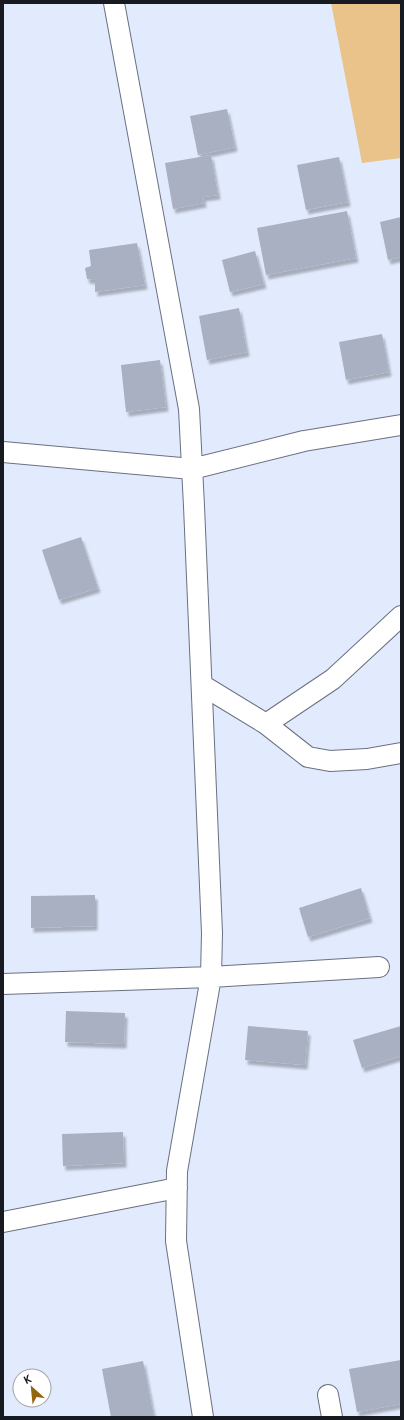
<svg xmlns="http://www.w3.org/2000/svg" width="404" height="1420" viewBox="0 0 404 1420" font-family="'Space Grotesk',sans-serif">
	<style>
		.green { fill: #eac38a }
		.building { fill: #a8b0c2; filter: url(#shadow) }
		.lines { fill: none; stroke-linecap: round; stroke-linejoin: round }
		.street-casing { stroke: #697181; stroke-width: 22 }
		.street { stroke: #fff; stroke-width: 20 }
	</style>
	<defs>
		<filter id="shadow"><feDropShadow dx="2.5" dy="4.5" stdDeviation="1" flood-color="#0004"/></filter>
	</defs>
	<rect width="100%" height="100%" fill="#e2ebfe"/>
	<path class="green" d="M331 3H401V158L362 163Z"/>
	<path class="building" d="M227 109 235 147 198 155 190 116Z
		M211 155 218 195 203 197 204 203 173 209 165 163Z
		M339 157 348 202 306 210 297 165Z
		M347 211 356 258 266 275 257 228Z
		M401 217V257L388 260 380 222Z
		M137 243 145 285 95 292V280L87 279 85 268 91 266 89 250Z
		M255 251 264 284 230 292 222 260Z
		M239 308 247 352 207 360 199 316Z
		M382 334 389 372 346 380 339 342Z
		M160 360 166 407 126 412 121 365Z
		M81 537 98 588 59 600 42 550Z
		M361 888 370 918 308 937 299 908Z
		M95 895V926L31 928V896Z
		M66 1011 125 1013 124 1044 65 1042Z
		M248 1026 308 1031 305 1065 245 1060Z
		M401 1026V1056L362 1068 353 1040Z
		M123 1132 124 1163 63 1166 62 1134Z
		M401 1360V1404L357 1412 349 1369Z
		M143 1361 154 1417H111L102 1369Z"/>
	<g class="lines">
		<g class="street-casing">
			<path id="street" d="M114 3 189 409 194 506 212 933 211 977 177 1171 176 1241 203 1417
				M3 452 192 469 304 441 401 425
				M202 685 266 724 308 757 330 761 367 759 401 753
				M266 724 333 679 401 616
				M3 984 211 977 379 967
				M3 1222 177 1188
				M328 1395 332 1417"/>
		</g>
		<use href="#street" class="street"/>
	</g>
	<rect width="404" height="1420" fill="none" stroke="#171a21" stroke-width="8"/>
	<g transform="translate(32 1388) rotate(333)"><circle r="19" fill="#ffffff" stroke="#a2a3a6"/>
	<path d="M0-3L7 15L0 10L-7 15Z" fill="#926510"/>
	<text y="-6" font-size="11" font-weight="bold" text-anchor="middle" fill="#171a21">K</text>
	</g>
</svg>
